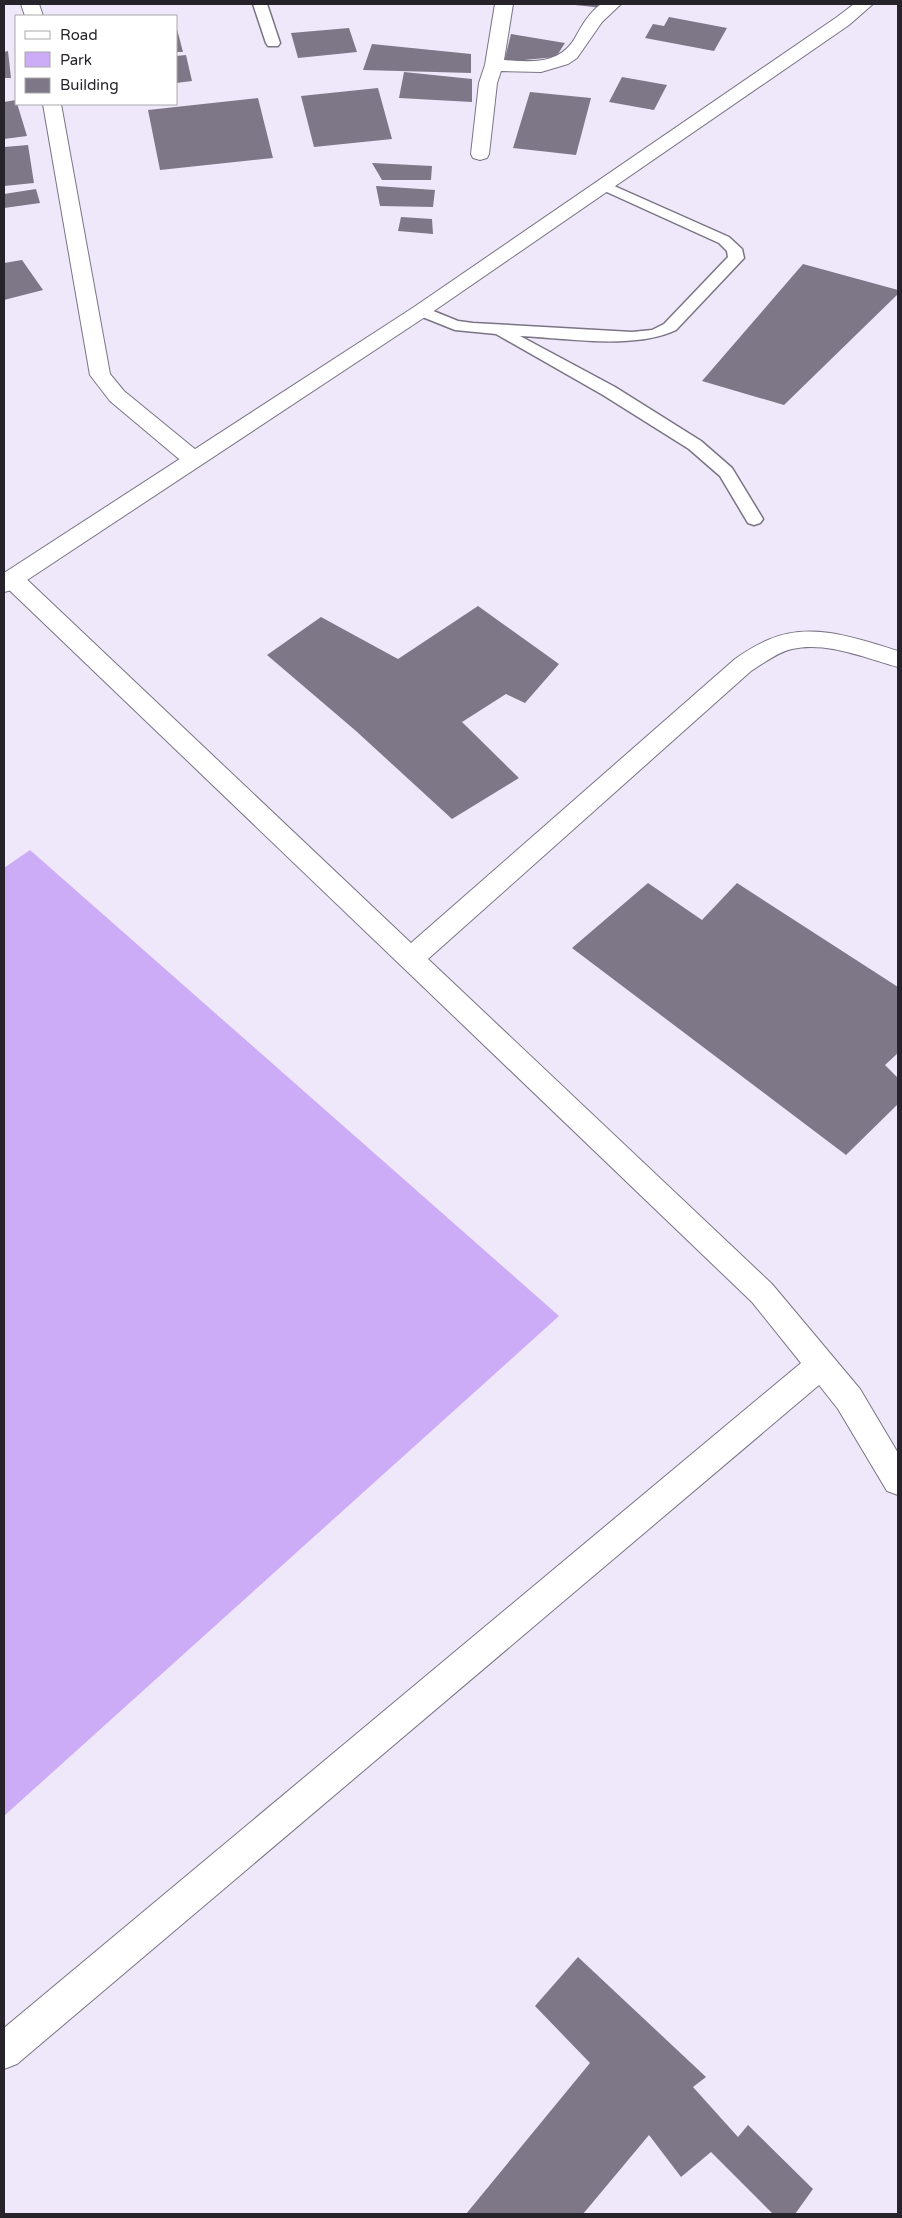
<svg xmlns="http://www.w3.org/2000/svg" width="902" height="2218" viewBox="0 0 902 2218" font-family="'Varela Round',sans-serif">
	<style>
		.green { fill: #ccabf7 }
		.building { fill: #7d7787 }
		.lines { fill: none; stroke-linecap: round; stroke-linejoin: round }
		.lane-casing { stroke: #7a7484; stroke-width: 3 }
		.street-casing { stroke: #7a7484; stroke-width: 2 }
		.secondary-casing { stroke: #7a7484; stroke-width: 2 }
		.lane { fill: #fff; fill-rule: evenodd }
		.street { fill: #fff; fill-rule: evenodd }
		.secondary { fill: #fff; fill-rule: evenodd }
	</style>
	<rect width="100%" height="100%" fill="#efe8fb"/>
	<path class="green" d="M30 850 559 1316 4 1816V868Z"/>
	<path class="building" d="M566 4H604L603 8Z
		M669 17 727 28 714 51 645 38 653 24 664 26Z
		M349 28 357 52 298 58 291 33Z
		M176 29H177L183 52H176Z
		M511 34 565 43 556 57 504 62Z
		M372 44 471 54V73L363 70Z
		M8 51 11 78H4V52Z
		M186 55 192 81 176 83V56Z
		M404 72 472 79V102L399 98Z
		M622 77 667 85 654 110 609 102Z
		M378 88 392 139 314 147 301 96Z
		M530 92 591 98 576 155 513 148Z
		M258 98 273 158 160 170 148 110Z
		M16 100 27 136 4 139V102Z
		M28 145 34 183 4 186V147Z
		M372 163 432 166 431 180H382Z
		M376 186 435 190 433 207 380 206Z
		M36 189 40 203 4 208V194Z
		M401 217 432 219 433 234 398 231Z
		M22 260 43 290 4 300V263Z
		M803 264 898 290V294L784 405 702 381Z
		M478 606 559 664 525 703 506 694 462 722 519 778 452 819 356 731 267 655 321 617 398 659Z
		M648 883 702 920 737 883 898 987V1053L885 1065 898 1078V1104L846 1155 572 948Z
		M578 1957 706 2077 693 2087 738 2137 748 2125 813 2189 795 2214H773L711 2152 681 2177 649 2135 583 2214H466L590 2063 535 2006Z"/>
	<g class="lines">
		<g class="lane-casing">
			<path id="lane" d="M253 4H267L280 43 278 46H268L266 43Z
				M603 181 729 237 742 249 744 258 676 330C634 350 567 338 520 336L615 387 701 441 732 468 763 519 760 523 754 525 748 523 720 476 689 449 603 395 496 334 455 330 415 314 413 311 415 308 421 306 458 321 473 323 632 332 652 330 664 324 728 257 727 251 719 243 598 188 596 185 598 182Z"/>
		</g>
		<g class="street-casing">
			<path id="street" d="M21 4H39L43 16H25Z
				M495 4H513L504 60C531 62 559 65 575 38 582 25 589 13 601 4H621L602 22 577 58 568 64 541 72 501 71 497 83 489 154 487 158 480 160 473 158 471 154 479 83 485 65Z
				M43 104H61L110 374 124 391 201 454 204 459 201 464 193 466 185 464 110 401 90 375Z
				M12 571 20 573 411 943 735 659C745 652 756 645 768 640 810 621 856 638 898 651V667C865 658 827 641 792 649 778 652 764 663 751 671L428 959 772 1284 860 1389 898 1453V1495L887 1491 838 1409 819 1385 17 2064 4 2069V2028L801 1363 752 1302 4 585V574Z"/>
		</g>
		<g class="secondary-casing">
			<path id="secondary" d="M854 4H873L849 25 428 315 12 590 4 592V573L414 307 837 17Z"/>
		</g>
		<use href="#lane" class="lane"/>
		<use href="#street" class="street"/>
		<use href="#secondary" class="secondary"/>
	</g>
	<rect width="902" height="2218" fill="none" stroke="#26242a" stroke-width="10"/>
	<rect x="15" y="15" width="162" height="90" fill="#ffffff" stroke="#a8a7aa"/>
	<rect x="25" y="31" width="25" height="8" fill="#ffffff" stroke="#a8a7aa"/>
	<text x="60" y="40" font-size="15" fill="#26242a">Road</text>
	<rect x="25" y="52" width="25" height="15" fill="#ccabf7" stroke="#a8a7aa"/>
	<text x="60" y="65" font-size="15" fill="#26242a">Park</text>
	<rect x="25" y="78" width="25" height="15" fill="#7d7787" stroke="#a8a7aa"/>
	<text x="60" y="90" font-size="15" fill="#26242a">Building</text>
</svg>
